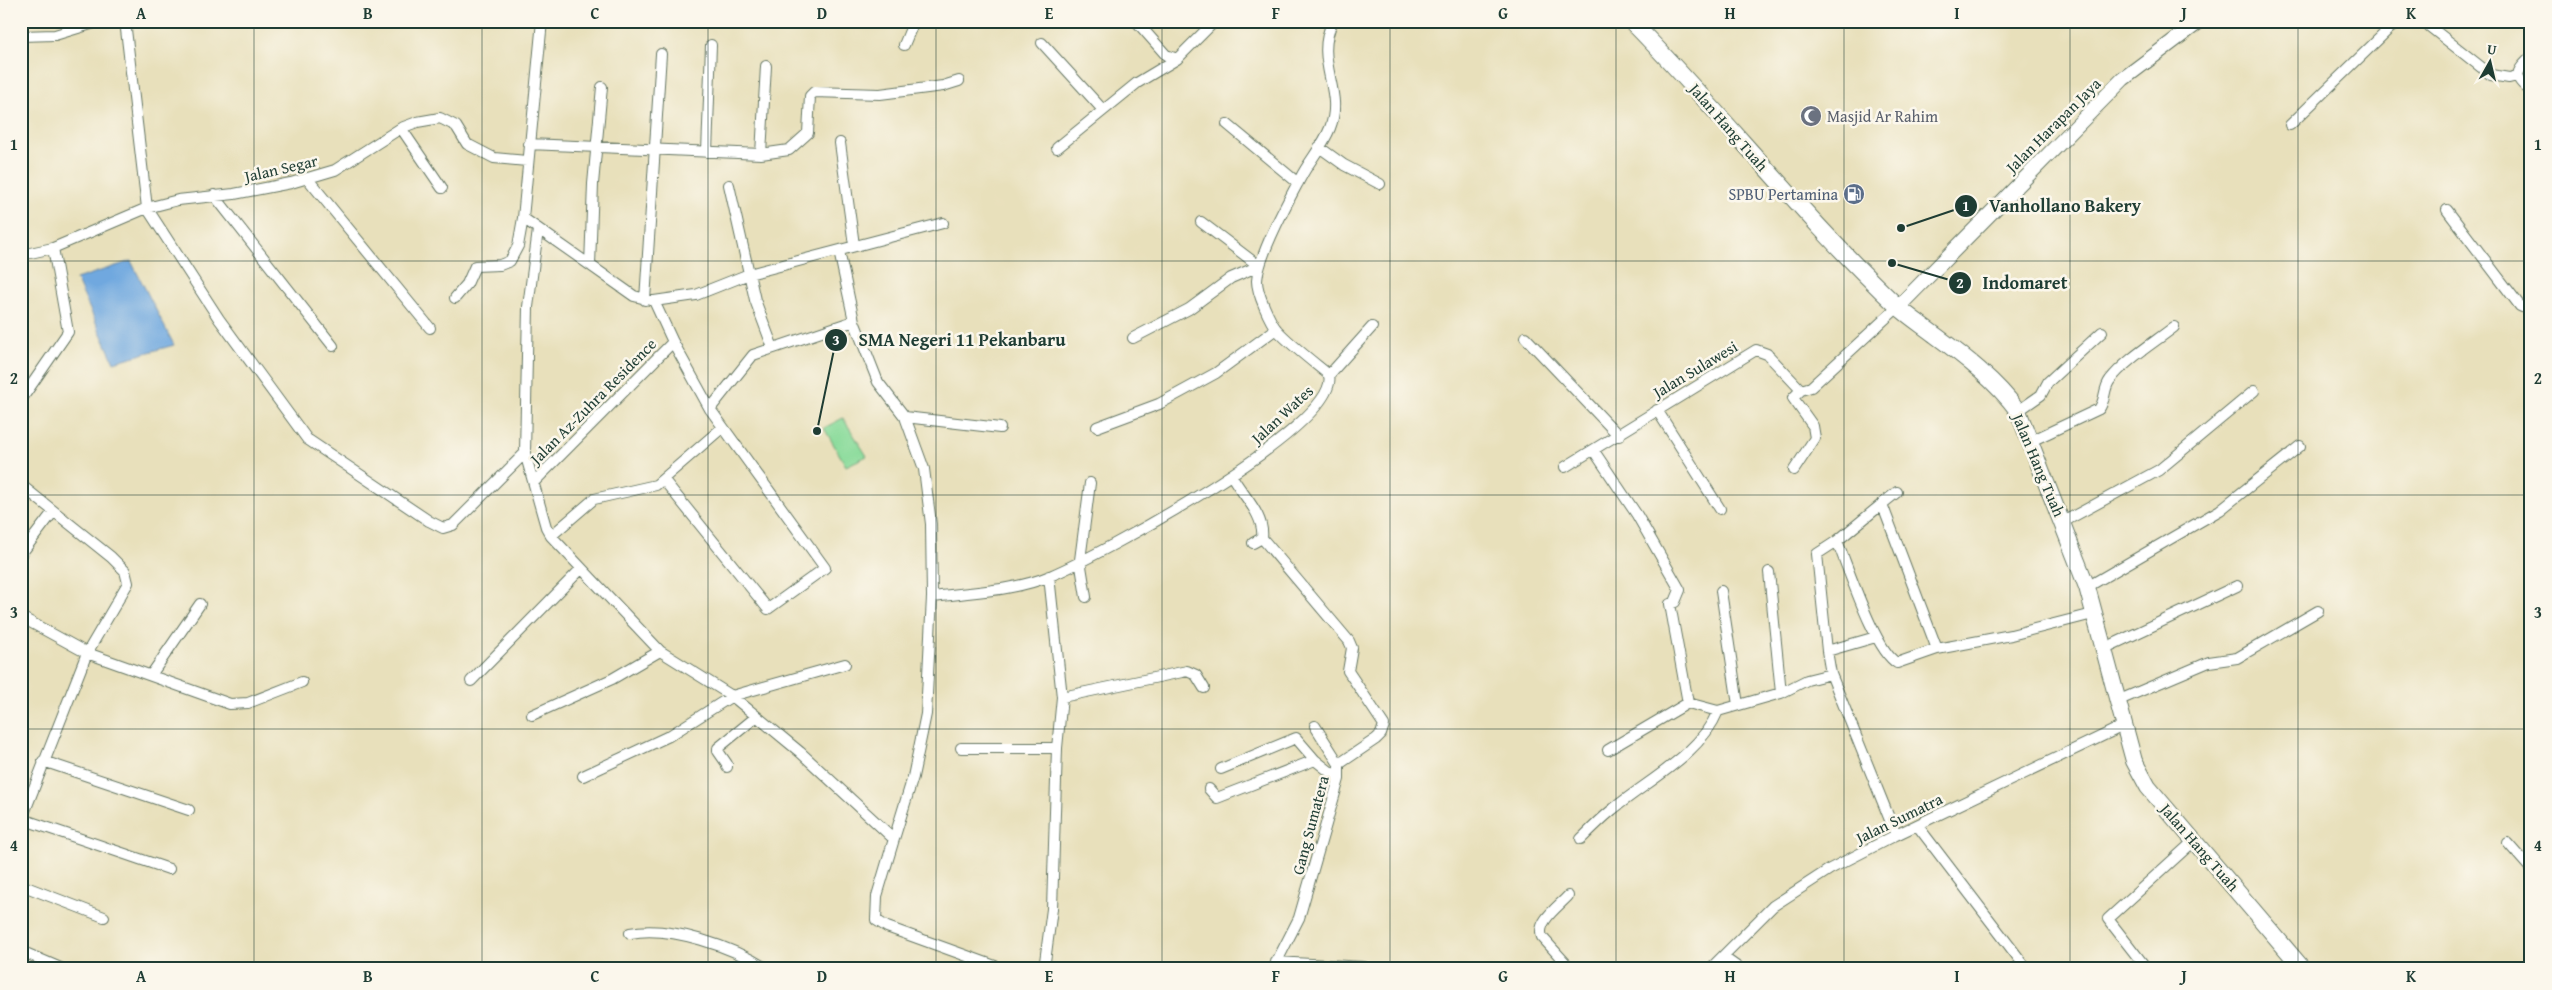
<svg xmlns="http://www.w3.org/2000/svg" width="2552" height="990" viewBox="0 0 2552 990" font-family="'Gentium Book Plus',serif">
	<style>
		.green { fill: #8bdb9b; stroke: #558c68 }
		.water { fill: #70a8df; stroke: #48728a }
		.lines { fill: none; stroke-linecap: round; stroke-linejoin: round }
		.minor-casing { stroke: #657663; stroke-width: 12 }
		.tertiary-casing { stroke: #657663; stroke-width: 16 }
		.primary-casing { stroke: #657663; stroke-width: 18 }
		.minor { stroke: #fff; stroke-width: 10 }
		.tertiary { stroke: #fff; stroke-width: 14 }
		.primary { stroke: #fff; stroke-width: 16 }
		.grid { fill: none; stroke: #1f3d34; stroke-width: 1; stroke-opacity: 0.55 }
		.labels { text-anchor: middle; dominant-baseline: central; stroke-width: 5; stroke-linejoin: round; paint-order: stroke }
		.worship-label { font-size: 16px; fill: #5b616d; stroke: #fbf7ec; text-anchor: start }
		.street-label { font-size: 16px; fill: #1f3d34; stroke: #fbf7ec }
		.service-label { font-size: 16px; fill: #4e5e75; stroke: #fbf7ec; text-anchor: end }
		.leader { fill: none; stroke: #1f3d34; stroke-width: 2 }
		.callout-dot { fill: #1f3d34; stroke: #fbf7ec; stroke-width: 2 }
		.mark-label { font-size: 15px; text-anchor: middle; font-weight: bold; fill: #fff }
		.callout-label { font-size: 18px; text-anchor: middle; font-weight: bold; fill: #1f3d34; stroke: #fbf7ec; stroke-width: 5; stroke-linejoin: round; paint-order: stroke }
		.neatline { fill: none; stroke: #1f3d34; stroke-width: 2 }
		.grid-label { font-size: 16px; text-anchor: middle; font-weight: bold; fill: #1f3d34 }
	</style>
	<rect width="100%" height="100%" fill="#fbf7ec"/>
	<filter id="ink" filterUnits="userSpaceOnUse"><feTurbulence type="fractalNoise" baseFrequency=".02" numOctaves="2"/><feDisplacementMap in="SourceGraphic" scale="10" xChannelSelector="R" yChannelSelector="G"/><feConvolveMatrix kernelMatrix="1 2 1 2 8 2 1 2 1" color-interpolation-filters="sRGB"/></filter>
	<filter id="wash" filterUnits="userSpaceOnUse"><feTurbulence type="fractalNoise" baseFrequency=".0096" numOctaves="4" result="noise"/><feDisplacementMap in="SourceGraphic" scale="20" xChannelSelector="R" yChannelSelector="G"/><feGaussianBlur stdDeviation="1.12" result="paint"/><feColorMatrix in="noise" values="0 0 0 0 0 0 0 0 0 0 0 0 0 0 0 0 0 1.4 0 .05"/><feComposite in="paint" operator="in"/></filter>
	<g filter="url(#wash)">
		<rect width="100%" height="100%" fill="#e8e0bb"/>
		<path class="green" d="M843 418 867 456 846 466 824 428Z"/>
		<path class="water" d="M131 261 174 345 114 362 76 279Z"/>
	</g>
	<g filter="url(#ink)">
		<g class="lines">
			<g class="minor-casing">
				<path id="minor" d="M125 21 147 208 219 319 307 439 429 521 443 528 453 525 525 453
					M542 21 523 218 634 296 654 301 696 295 749 274 943 223
					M1136 21 1166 55 1177 59 1215 21
					M2419 21 2424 22 2491 75 2509 78 2517 76
					M21 36 55 35 101 21
					M1042 43 1103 110
					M904 45 914 21
					M2531 57C2516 72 2512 77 2531 91
					M1227 124 1298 183
					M2290 125 2390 28 2400 21
					M401 128 442 188
					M840 143 854 245
					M529 144 761 154 789 150 808 133 810 96 814 92 880 94 943 86 959 81
					M1319 147 1344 165 1380 184
					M1057 148 1137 83 1177 59
					M707 152 711 45
					M761 154 766 66
					M307 178 430 328
					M729 185 755 300 773 348
					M214 195 333 346
					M2447 210 2520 306 2531 311
					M1201 222 1259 266
					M538 230 528 307 525 453 546 527 551 536 660 651 732 696 800 752 894 839 877 896 876 920 887 927 1003 969
					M839 251 854 321 878 382 905 417 924 469 931 524 932 597 926 714 913 777 894 839
					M21 255 53 248 147 208 178 200 234 194 291 183 335 170 401 128 417 122 440 118 456 126 467 144 494 158 527 161
					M590 265 593 184 602 87
					M455 298 467 284 475 266 500 265 510 261 518 246 523 218
					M645 300 661 54
					M654 301 673 342 710 409 825 568 768 609 663 479
					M1525 337 1619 436
					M1133 338 1189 309 1231 278 1259 266
					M1329 375 1372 327
					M21 400 68 332 53 248
					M710 409 753 355 854 321
					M1657 410 1720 509
					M2018 411 2041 395 2048 382 2102 332
					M905 417 1000 428
					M1097 427 1159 404 1216 373 1276 329
					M2031 441 2099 409C2106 400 2103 389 2110 380 2124 361 2155 342 2174 327
					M1594 451 1637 515 1680 590 1675 602 1670 604 1688 703
					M1565 467 1756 350 1767 354 1801 390 1811 387 1898 307
					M1794 470 1815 438 1813 426 1793 398 1801 390
					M1232 476C1242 495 1265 515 1262 538
					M534 482 673 342
					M21 485 111 557 125 571 128 583 87 653 21 821
					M1882 504 1897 492
					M2063 522 2159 470 2254 391
					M551 536 594 499 656 485 723 427
					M1262 538 1349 641 1352 648 1348 671 1384 725 1381 734 1376 739 1339 764V779L1299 918 1273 969
					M1837 541C1848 567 1875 651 1897 663L1937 649 2011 635 2093 614
					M1253 543 1262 538
					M21 554 53 512
					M1769 572 1781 693
					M2087 587 2220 510 2300 446
					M1721 591 1738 705
					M932 597C971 592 1014 591 1050 576 1096 557 1342 426 1329 375 1312 361 1292 346 1277 330 1270 322 1257 293 1257 281 1258 256 1288 201 1301 177 1309 161 1323 146 1330 128 1345 91 1313 61 1333 21
					M1086 597 1080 560 1090 483
					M21 617 87 653 230 704 248 703 302 682
					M2103 649 2237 586
					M1827 651 1876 637
					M1831 674 1827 651 1817 554 1837 541 1882 504 1937 649
					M151 675 200 604
					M471 681 580 570
					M1062 697 1187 671 1196 675 1204 688
					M2117 701 2209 662 2237 658 2318 611
					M532 715 612 679 660 651
					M1315 726 1339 764
					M961 748H1057
					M1608 750 1688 703 1718 711 1781 693 1807 680 1831 674 1896 835
					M43 761 189 810
					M727 767V764L718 751V748L756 717
					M1221 769 1296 738 1315 760 1339 779
					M583 776 669 736 732 696 845 664
					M1209 789 1217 798 1315 760
					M22 819 169 869
					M1917 825 2027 969
					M1581 839C1591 829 1601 819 1612 810 1648 780 1700 755 1718 711
					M2508 843 2531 869
					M21 885 104 917
					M1568 896C1558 907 1536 922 1542 937L1571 969
					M630 933C671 925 733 947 767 969
					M21 951 63 969
					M1723 957 1740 969
					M1276 962 1364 967
					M1044 969 1052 909 1057 748 1062 697 1049 576
					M1710 969 1773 906 1830 869 1896 835 2123 726
					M2147 969 2108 919 2195 840"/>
			</g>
			<g class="tertiary-casing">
				<path id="tertiary" d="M1898 307 2123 79 2200 21"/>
			</g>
			<g class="primary-casing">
				<path id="primary" d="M1631 21C1722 113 1802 216 1896 305 1908 316 1922 325 1935 335 1965 357 1996 381 2018 411L2087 587 2134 761 2148 787 2303 969"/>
			</g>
			<use href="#minor" class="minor"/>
			<use href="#tertiary" class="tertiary"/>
			<use href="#primary" class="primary"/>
		</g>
	</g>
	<path class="grid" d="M254 21V969M482 21V969M708 21V969M936 21V969M1162 21V969M1390 21V969M1616 21V969M1844 21V969M2070 21V969M2298 21V969M21 261H2531M21 495H2531M21 729H2531"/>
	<defs>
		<g id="mosque-disc" transform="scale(1.125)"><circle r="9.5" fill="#6b7280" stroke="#fbf7ec"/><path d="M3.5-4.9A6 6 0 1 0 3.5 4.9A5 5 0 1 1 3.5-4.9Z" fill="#fff"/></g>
		<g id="fuel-disc" transform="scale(1.125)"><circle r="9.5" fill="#5c6f8a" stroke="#fbf7ec"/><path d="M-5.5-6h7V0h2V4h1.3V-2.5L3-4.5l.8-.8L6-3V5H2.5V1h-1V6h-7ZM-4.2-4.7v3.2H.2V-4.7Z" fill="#fff"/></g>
	</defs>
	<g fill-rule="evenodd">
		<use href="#mosque-disc" x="1811" y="116"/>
		<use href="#fuel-disc" x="1854" y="194"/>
	</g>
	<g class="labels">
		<g class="worship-label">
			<text x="1827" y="116">Masjid Ar Rahim</text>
		</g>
		<g class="street-label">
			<text transform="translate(2053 125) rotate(-45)">Jalan Harapan Jaya</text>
			<text transform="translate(1729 127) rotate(49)">Jalan Hang Tuah</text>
			<text transform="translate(281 168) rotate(-13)">Jalan Segar</text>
			<text transform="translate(1695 369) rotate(-31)">Jalan Sulawesi</text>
			<text transform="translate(593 401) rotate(-45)">Jalan Az-Zuhra Residence</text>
			<text transform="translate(1282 414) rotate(-43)">Jalan Wates</text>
			<text transform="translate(2039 465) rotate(67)">Jalan Hang Tuah</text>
			<text transform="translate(1899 818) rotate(-26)">Jalan Sumatra</text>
			<text transform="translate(1310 825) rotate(-75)">Gang Sumatera</text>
			<text transform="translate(2200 847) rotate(49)">Jalan Hang Tuah</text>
		</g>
		<g class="service-label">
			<text x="1838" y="194">SPBU Pertamina</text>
		</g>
	</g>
	<path class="leader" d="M1901 228L1966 206M1892 263L1960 283M817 431L836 340"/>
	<g class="callout-dot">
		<circle cx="1901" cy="228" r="5"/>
		<circle cx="1892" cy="263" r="5"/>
		<circle cx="817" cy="431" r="5"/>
		<circle cx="1966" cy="206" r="12"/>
		<circle cx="1960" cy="283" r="12"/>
		<circle cx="836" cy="340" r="12"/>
	</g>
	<g class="mark-label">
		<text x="1966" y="211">1</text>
		<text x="1960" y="288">2</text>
		<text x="836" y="345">3</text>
	</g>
	<g class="callout-label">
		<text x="2065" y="212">Vanhollano Bakery</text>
		<text x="2025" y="289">Indomaret</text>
		<text x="962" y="346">SMA Negeri 11 Pekanbaru</text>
	</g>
	<rect width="2552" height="990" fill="none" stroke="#fbf7ec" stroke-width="55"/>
	<g transform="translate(2490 62) rotate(8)" stroke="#fbf7ec" stroke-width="4" paint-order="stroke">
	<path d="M0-4L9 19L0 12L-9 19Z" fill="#1f3d34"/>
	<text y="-8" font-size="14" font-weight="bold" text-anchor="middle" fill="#1f3d34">U</text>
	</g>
	<rect x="28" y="28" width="2496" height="934" class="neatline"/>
	<g class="grid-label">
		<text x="141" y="19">A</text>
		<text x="368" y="19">B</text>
		<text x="595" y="19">C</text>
		<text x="822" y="19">D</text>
		<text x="1049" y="19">E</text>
		<text x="1276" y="19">F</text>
		<text x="1503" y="19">G</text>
		<text x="1730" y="19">H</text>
		<text x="1957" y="19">I</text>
		<text x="2184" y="19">J</text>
		<text x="2411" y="19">K</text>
		<text x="14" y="150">1</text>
		<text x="2538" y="150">1</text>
		<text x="14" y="384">2</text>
		<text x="2538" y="384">2</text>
		<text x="14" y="618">3</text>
		<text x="2538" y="618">3</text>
		<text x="14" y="851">4</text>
		<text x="2538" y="851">4</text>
		<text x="141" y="982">A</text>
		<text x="368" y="982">B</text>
		<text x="595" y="982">C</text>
		<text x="822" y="982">D</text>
		<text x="1049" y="982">E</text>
		<text x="1276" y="982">F</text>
		<text x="1503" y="982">G</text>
		<text x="1730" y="982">H</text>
		<text x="1957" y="982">I</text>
		<text x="2184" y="982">J</text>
		<text x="2411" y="982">K</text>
	</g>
</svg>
